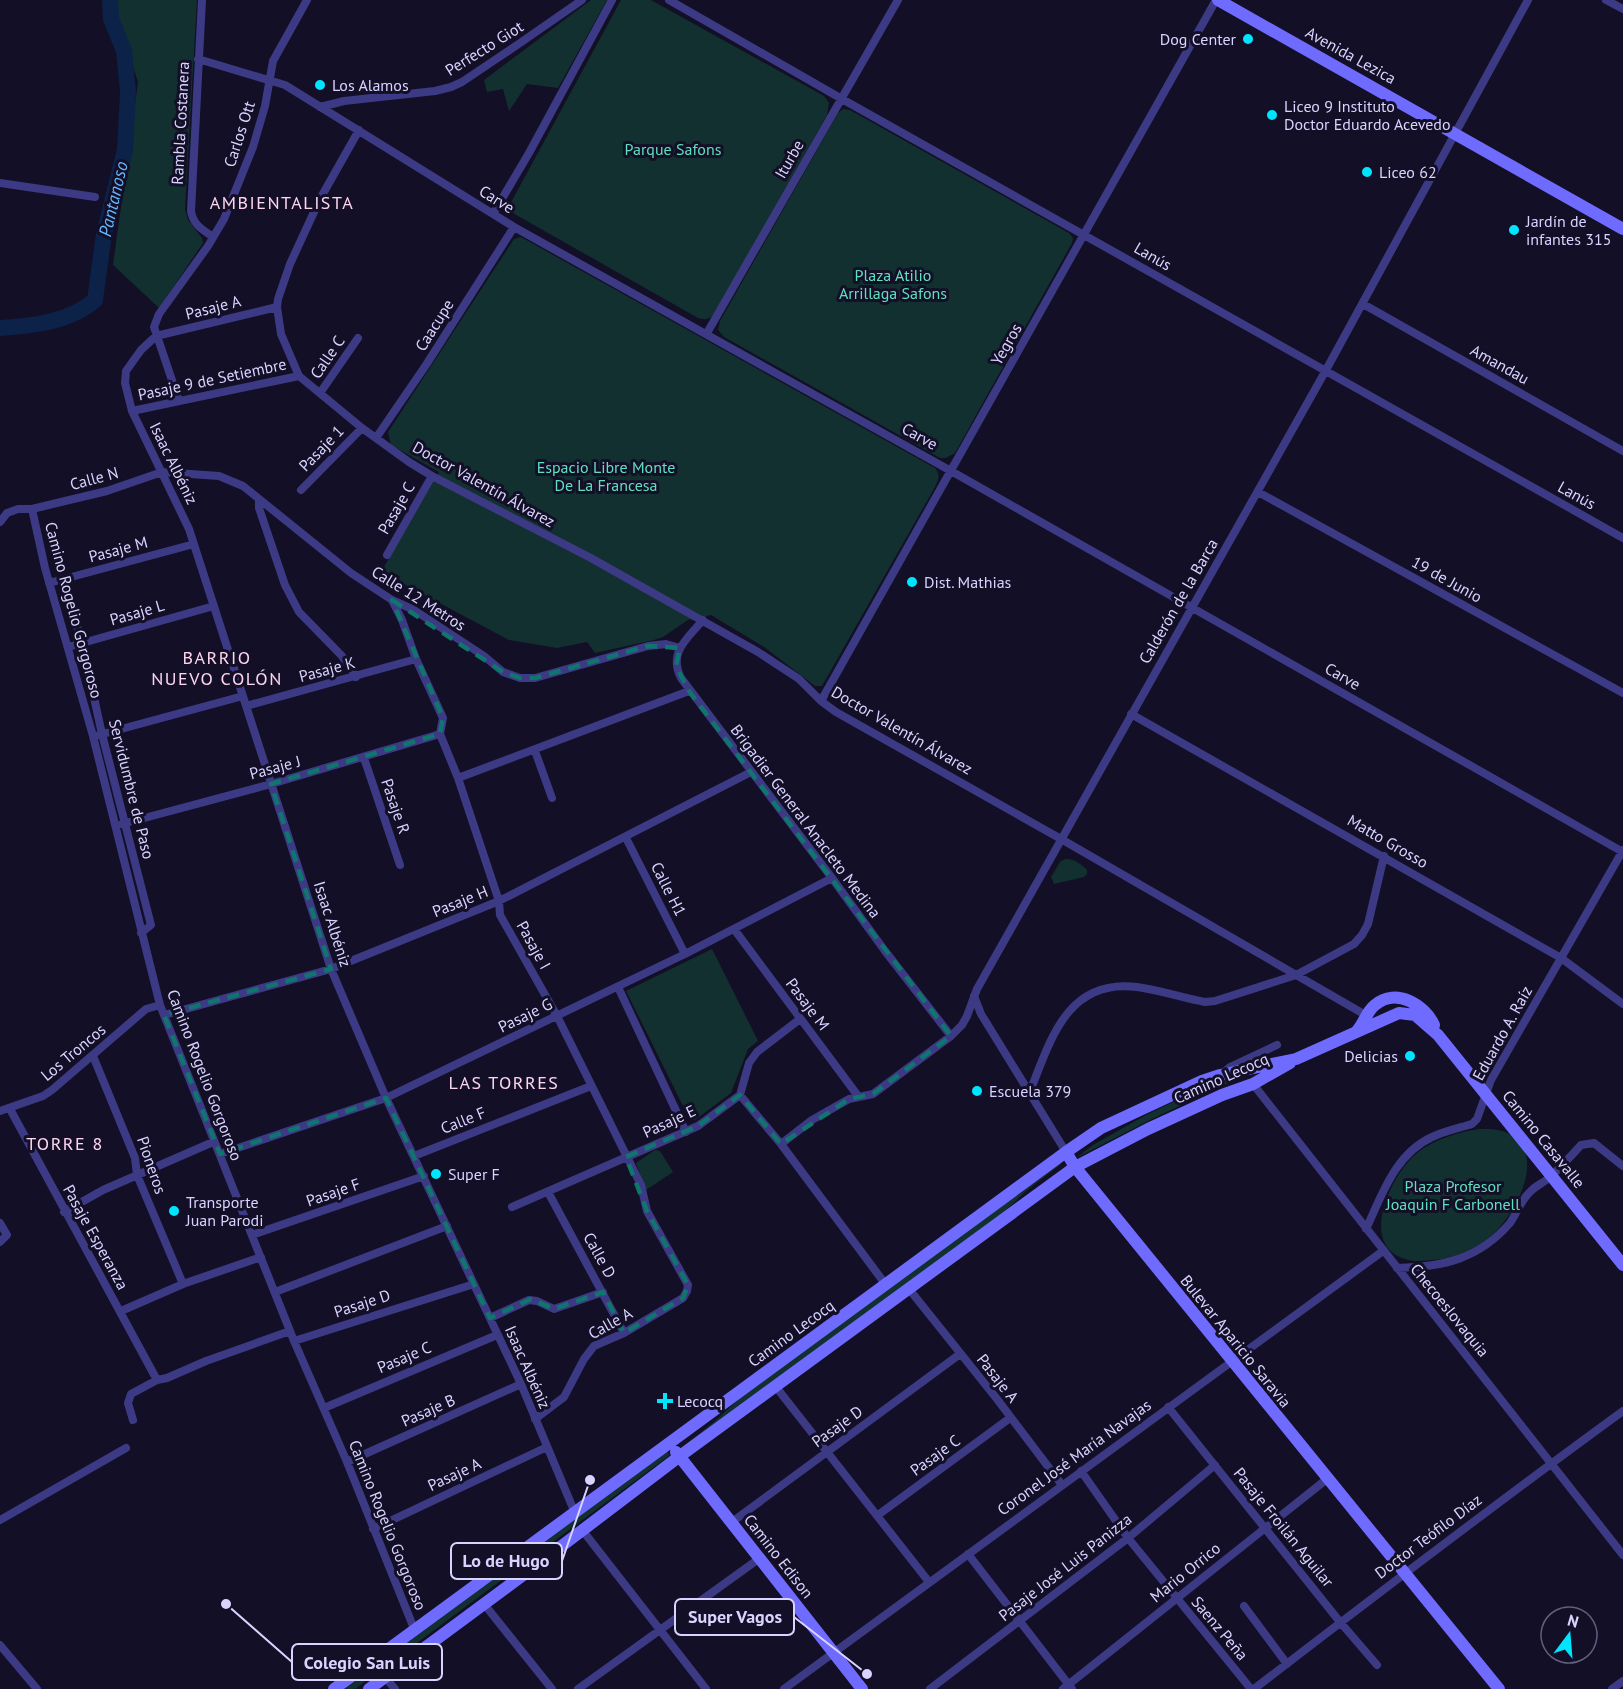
<svg xmlns="http://www.w3.org/2000/svg" width="1623" height="1689" viewBox="0 0 1623 1689" font-family="'PT Sans',sans-serif">
	<style>
		.green { fill: #12302f }
		.lines { fill: none; stroke-linecap: round; stroke-linejoin: round }
		.river { stroke: #0c2248; stroke-width: 16 }
		.street { stroke: #3d3a85; stroke-width: 8 }
		.secondary { stroke: #6f6bff; stroke-width: 12 }
		.marked { fill: none; stroke: #0f766e; stroke-width: 4.5; stroke-dasharray: 12 8; stroke-linejoin: round }
		.poi-dot { fill: #00e5ff; stroke: #130f26; stroke-width: 2 }
		.labels { text-anchor: middle; dominant-baseline: central; stroke-width: 6; stroke-linejoin: round; paint-order: stroke }
		.poi-label { font-size: 16px; fill: #d9d4ff; stroke: #130f26; text-anchor: start }
		.street-label { font-size: 16px; fill: #d9d4ff; stroke: #130f26 }
		.park-label { font-size: 16px; fill: #5fe0c0; stroke: #130f26 }
		.water-label { font-size: 18px; font-style: italic; fill: #62b6ff; stroke: #130f26 }
		.neighbourhood-label { font-size: 18px; letter-spacing: 1.5px; fill: #ffd6f0; stroke: #130f26 }
		.leader { fill: none; stroke: #d9d4ff; stroke-width: 2 }
		.callout-dot { fill: #d9d4ff; stroke: #130f26; stroke-width: 2 }
		.callout { fill: #130f26; stroke: #d9d4ff; stroke-width: 2 }
		.callout-label { font-size: 18px; text-anchor: middle; font-weight: bold; fill: #d9d4ff }
	</style>
	<rect width="100%" height="100%" fill="#130f26"/>
	<path class="green" d="M116 0H197L185 209 188 220 202 238 203 243 159 308 113 265 138 82 117 16Z
		M591 0H607L558 88 527 84 509 111 503 89 487 92 484 80Z
		M621 0H651L824 96 829 103 827 115 720 304C714 315 711 322 698 318L511 212 509 206Z
		M843 109 850 110 1069 233 1073 238 1072 243 955 453 946 458H940L724 337 718 330 720 321 838 113Z
		M521 237 935 468C941 475 938 480 935 487L822 686H815L764 647 711 615 688 620 663 637 654 640 595 653 587 642 557 648 509 640 381 572 439 472 391 445 388 432 514 239Z
		M1065 859C1073 858 1082 864 1087 870V874L1084 877 1054 884 1051 877 1060 862Z
		M712 949 758 1041 748 1049 731 1093 695 1120 689 1118 626 991Z
		M1245 1075 1154 1118 1076 1158 1093 1145 1146 1115 1219 1080Z
		M1480 1129C1490 1129 1502 1129 1511 1135 1547 1157 1515 1214 1493 1234 1477 1249 1454 1259 1432 1260 1423 1261 1413 1262 1405 1259 1357 1244 1392 1173 1417 1153 1435 1139 1458 1132 1480 1129Z
		M655 1150 660 1151 673 1172 646 1190 636 1163Z
		M1060 1163 1061 1164 1026 1191 1003 1213 682 1447 714 1422 741 1397Z
		M667 1451 670 1455 355 1689H345Z"/>
	<g class="lines">
		<path class="river" d="M0 328C32 326 70 322 95 300L104 234 125 150 128 92 124 51 111 19 110 0"/>
		<path class="street" d="M202 0 191 211C193 225 203 230 213 237
			M669 0 842 99 1623 538
			M1606 0 1623 9
			M198 59 285 85 514 227 951 471 1623 852
			M320 107 344 101 435 91 451 87 462 82 520 43 582 0
			M359 130 320 199 290 264 278 299 277 307 281 334 299 376 362 428 409 462 432 476 589 557 758 652 799 679 821 701 836 712 1061 839 1369 1017
			M0 183 95 197
			M493 214 529 153 612 0
			M1363 304 1623 451
			M277 307 156 336 141 350 126 371 125 383 132 411 189 529 331 969 386 1098 521 1384 575 1513
			M707 333 898 0
			M320 393 358 338
			M179 401 154 327 159 314 208 246 224 219 253 147 265 106 273 61 307 0
			M132 411 299 376
			M376 438 426 365 514 227
			M301 490 362 428
			M1258 492 1623 693
			M259 499V508L285 585 299 612 342 656 356 677
			M32 509 45 568 93 736 160 1005 294 1341 347 1462 415 1631
			M0 522 7 513 18 509H32L107 491 162 472 219 476 243 486 351 573 392 600 414 610 484 656 503 672 520 678H535L648 646 666 644 680 648
			M387 555 432 476
			M63 579 82 643 102 734 151 925 141 933
			M49 583 194 544
			M392 600 402 620 416 659 443 718 440 734 458 778 499 901 500 915 557 1016 641 1185 647 1211 688 1285 687 1291 683 1298 624 1333 594 1346 584 1359 564 1397 535 1419
			M703 620C687 639 668 652 681 678L832 878 885 951 951 1036
			M68 647 214 606
			M821 701 1216 0
			M246 706 416 659
			M1131 714 1561 958 1623 1004
			M99 735 243 696
			M535 751 552 798
			M364 758 400 865
			M458 778 689 691
			M122 824 271 784 440 734
			M626 838 685 954
			M734 929 858 1096
			M618 987 686 1132
			M974 996 981 1014 1066 1152
			M164 1015 331 969 499 901 751 772
			M93 1056 135 1158 137 1175 183 1284
			M1224 1072 1230 1067 1277 1045
			M1253 1084 1623 1555
			M1029 1094C1050 1042 1066 978 1137 987 1160 990 1183 998 1205 1002L1215 1001 1296 975 1354 944 1362 935 1368 924 1384 856
			M740 1095 781 1144 886 1285
			M10 1109 157 1380
			M0 1111 43 1096 52 1090 146 1009 160 1005
			M781 1144 812 1120 849 1099 873 1094 951 1036 962 1025 967 1016 977 989 1326 370 1528 0
			M220 1154 386 1098 685 954 832 878
			M414 1156 591 1086
			M548 1192 624 1333
			M512 1207 698 1126 740 1095 749 1063 757 1052 800 1019
			M64 1212 103 1190 213 1142
			M0 1223 7 1235 0 1242
			M1366 1229C1382 1195 1395 1154 1432 1137 1445 1131 1459 1128 1472 1124L1477 1119 1491 1080 1623 850
			M252 1235 424 1176
			M1397 1268C1443 1267 1479 1259 1510 1223 1517 1213 1521 1200 1530 1192 1536 1185 1546 1182 1552 1175 1562 1166 1572 1155 1581 1145L1594 1143 1623 1166
			M909 1289 997 1399 1062 1485
			M275 1292 447 1226
			M121 1311 183 1284 261 1257
			M490 1318 529 1300 537 1301 554 1309 603 1292
			M294 1341 474 1284
			M776 1387 929 1582
			M1168 1407 1340 1622 1377 1665
			M324 1408 497 1335
			M133 1420 128 1403 131 1394 157 1380 167 1378 206 1361 290 1331
			M347 1462 521 1384
			M1081 1471 1128 1538 1251 1689
			M878 1515 1010 1418
			M0 1520 126 1448
			M732 1522 960 1354
			M373 1529 547 1447
			M583 1531 706 1689
			M968 1554 1072 1689
			M484 1604 552 1689
			M1244 1606 1287 1664
			M0 1645 37 1689
			M385 1677 395 1689
			M578 1689 760 1558
			M784 1689 1383 1251
			M930 1689 1128 1538 1215 1465
			M1063 1689 1327 1479
			M1254 1689C1376 1595 1498 1502 1623 1411
			M1612 1689 1623 1681"/>
		<path class="secondary" d="M1218 0 1623 229
			M1356 1032C1364 1024 1366 1012 1375 1005 1396 987 1425 1005 1434 1025
			M1066 1152 1075 1167 1499 1689
			M676 1452 862 1689
			M334 1689 1066 1152 1101 1128 1202 1081 1220 1075 1296 1059 1399 1013 1415 1015 1438 1035 1623 1265
			M369 1689 534 1567 680 1456 1075 1167 1148 1129 1222 1095 1253 1084 1290 1063"/>
	</g>
	<path class="marked" d="M392 600 503 672 520 678H535L648 646 680 648 676 666 689 691 951 1036 873 1094 849 1099 781 1144 740 1095 698 1126 626 1157 647 1211 688 1285 683 1298 624 1333 603 1292 554 1309 531 1299 490 1318 386 1098 220 1154 164 1015 331 969 271 784 440 734 443 718Z"/>
	<g class="poi-dot">
		<circle cx="1248" cy="39" r="6"/>
		<circle cx="320" cy="85" r="6"/>
		<circle cx="1272" cy="115" r="6"/>
		<circle cx="1367" cy="172" r="6"/>
		<circle cx="1514" cy="230" r="6"/>
		<circle cx="912" cy="582" r="6"/>
		<circle cx="1410" cy="1056" r="6"/>
		<circle cx="977" cy="1091" r="6"/>
		<circle cx="436" cy="1174" r="6"/>
		<circle cx="174" cy="1211" r="6"/>
		<path d="M662 1392h6v6h6v6h-6v6h-6v-6h-6v-6h6z"/>
	</g>
	<g class="labels">
		<g class="poi-label">
			<text x="1236" y="39" text-anchor="end">Dog Center</text>
			<text x="332" y="85">Los Alamos</text>
			<text x="1284" y="106">Liceo 9 Instituto<tspan x="1284" dy="18">Doctor Eduardo Acevedo</tspan></text>
			<text x="1379" y="172">Liceo 62</text>
			<text x="1526" y="221">Jardín de<tspan x="1526" dy="18">infantes 315</tspan></text>
			<text x="924" y="582">Dist. Mathias</text>
			<text x="1398" y="1056" text-anchor="end">Delicias</text>
			<text x="989" y="1091">Escuela 379</text>
			<text x="448" y="1174">Super F</text>
			<text x="186" y="1202">Transporte<tspan x="186" dy="18">Juan Parodi</tspan></text>
			<text x="677" y="1401">Lecocq</text>
		</g>
		<g class="street-label">
			<text transform="translate(484 48) rotate(-32)">Perfecto Giot</text>
			<text transform="translate(1351 55) rotate(29)">Avenida Lezica</text>
			<text transform="translate(180 123) rotate(-87)">Rambla Costanera</text>
			<text transform="translate(239 134) rotate(-72)">Carlos Ott</text>
			<text transform="translate(789 159) rotate(-60)">Iturbe</text>
			<text transform="translate(497 199) rotate(32)">Carve</text>
			<text transform="translate(1153 256) rotate(30)">Lanús</text>
			<text transform="translate(213 307) rotate(-14)">Pasaje A</text>
			<text transform="translate(434 325) rotate(-58)">Caacupe</text>
			<text transform="translate(1006 344) rotate(-60)">Yegros</text>
			<text transform="translate(327 357) rotate(-56)">Calle C</text>
			<text transform="translate(1500 364) rotate(29)">Amandau</text>
			<text transform="translate(212 379) rotate(-12)">Pasaje 9 de Setiembre</text>
			<text transform="translate(920 436) rotate(29)">Carve</text>
			<text transform="translate(321 448) rotate(-46)">Pasaje 1</text>
			<text transform="translate(174 463) rotate(64)">Isaac Albéniz</text>
			<text transform="translate(94 478) rotate(-15)">Calle N</text>
			<text transform="translate(484 484) rotate(29)">Doctor Valentín Álvarez</text>
			<text transform="translate(1577 495) rotate(29)">Lanús</text>
			<text transform="translate(396 508) rotate(-60)">Pasaje C</text>
			<text transform="translate(118 549) rotate(-15)">Pasaje M</text>
			<text transform="translate(1447 579) rotate(29)">19 de Junio</text>
			<text transform="translate(419 598) rotate(32)">Calle 12 Metros</text>
			<text transform="translate(1178 601) rotate(-60)">Calderón de la Barca</text>
			<text transform="translate(74 610) rotate(75)">Camino Rogelio Gorgoroso</text>
			<text transform="translate(137 612) rotate(-16)">Pasaje L</text>
			<text transform="translate(327 669) rotate(-15)">Pasaje K</text>
			<text transform="translate(1343 676) rotate(30)">Carve</text>
			<text transform="translate(902 730) rotate(30)">Doctor Valentín Álvarez</text>
			<text transform="translate(275 767) rotate(-15)">Pasaje J</text>
			<text transform="translate(132 789) rotate(76)">Servidumbre de Paso</text>
			<text transform="translate(396 806) rotate(71)">Pasaje R</text>
			<text transform="translate(806 821) rotate(53)">Brigadier General Anacleto Medina</text>
			<text transform="translate(1388 841) rotate(30)">Matto Grosso</text>
			<text transform="translate(669 889) rotate(63)">Calle H1</text>
			<text transform="translate(460 901) rotate(-22)">Pasaje H</text>
			<text transform="translate(333 924) rotate(72)">Isaac Albéniz</text>
			<text transform="translate(534 945) rotate(61)">Pasaje I</text>
			<text transform="translate(808 1004) rotate(53)">Pasaje M</text>
			<text transform="translate(525 1015) rotate(-26)">Pasaje G</text>
			<text transform="translate(1502 1033) rotate(-61)">Eduardo A. Raíz</text>
			<text transform="translate(73 1052) rotate(-40)">Los Troncos</text>
			<text transform="translate(205 1075) rotate(69)">Camino Rogelio Gorgoroso</text>
			<text transform="translate(1221 1078) rotate(-24)">Camino Lecocq</text>
			<text transform="translate(463 1120) rotate(-22)">Calle F</text>
			<text transform="translate(669 1121) rotate(-25)">Pasaje E</text>
			<text transform="translate(1544 1139) rotate(51)">Camino Casavalle</text>
			<text transform="translate(152 1165) rotate(71)">Pioneros</text>
			<text transform="translate(333 1192) rotate(-19)">Pasaje F</text>
			<text transform="translate(96 1237) rotate(61)">Pasaje Esperanza</text>
			<text transform="translate(600 1255) rotate(61)">Calle D</text>
			<text transform="translate(362 1303) rotate(-18)">Pasaje D</text>
			<text transform="translate(1450 1310) rotate(51)">Checoeslovaquia</text>
			<text transform="translate(610 1323) rotate(-29)">Calle A</text>
			<text transform="translate(791 1333) rotate(-36)">Camino Lecocq</text>
			<text transform="translate(1236 1341) rotate(51)">Bulevar Aparicio Saravia</text>
			<text transform="translate(404 1357) rotate(-23)">Pasaje C</text>
			<text transform="translate(528 1367) rotate(66)">Isaac Albéniz</text>
			<text transform="translate(998 1378) rotate(52)">Pasaje A</text>
			<text transform="translate(428 1410) rotate(-24)">Pasaje B</text>
			<text transform="translate(837 1426) rotate(-36)">Pasaje D</text>
			<text transform="translate(935 1455) rotate(-36)">Pasaje C</text>
			<text transform="translate(1074 1457) rotate(-36)">Coronel José María Navajas</text>
			<text transform="translate(454 1474) rotate(-25)">Pasaje A</text>
			<text transform="translate(388 1525) rotate(68)">Camino Rogelio Gorgoroso</text>
			<text transform="translate(1284 1527) rotate(51)">Pasaje Froilán Aguilar</text>
			<text transform="translate(1428 1536) rotate(-37)">Doctor Teófilo Díaz</text>
			<text transform="translate(779 1556) rotate(52)">Camino Edison</text>
			<text transform="translate(1065 1567) rotate(-38)">Pasaje José Luis Panizza</text>
			<text transform="translate(1185 1572) rotate(-39)">Mario Orrico</text>
			<text transform="translate(1220 1628) rotate(50)">Saenz Peña</text>
		</g>
		<g class="park-label">
			<text x="673" y="149">Parque Safons</text>
			<text x="893" y="275">Plaza Atilio<tspan x="893" dy="18">Arrillaga Safons</tspan></text>
			<text x="606" y="467">Espacio Libre Monte<tspan x="606" dy="18">De La Francesa</tspan></text>
			<text x="1453" y="1186">Plaza Profesor<tspan x="1453" dy="18">Joaquin F Carbonell</tspan></text>
		</g>
		<g class="water-label">
			<text transform="translate(113 199) rotate(-77)">Pantanoso</text>
		</g>
		<g class="neighbourhood-label">
			<text x="282" y="202">AMBIENTALISTA</text>
			<text x="217" y="657">BARRIO<tspan x="217" dy="21">NUEVO COLÓN</tspan></text>
			<text x="504" y="1082">LAS TORRES</text>
			<text x="65" y="1143">TORRE 8</text>
		</g>
	</g>
	<path class="leader" d="M590 1480L562 1561M867 1674L794 1617M226 1604L292 1662"/>
	<g class="callout-dot">
		<circle cx="590" cy="1480" r="6"/>
		<circle cx="867" cy="1674" r="6"/>
		<circle cx="226" cy="1604" r="6"/>
	</g>
	<g class="callout">
		<rect x="451" y="1543" width="111" height="36" rx="6"/>
		<rect x="675" y="1599" width="119" height="36" rx="6"/>
		<rect x="292" y="1644" width="150" height="36" rx="6"/>
	</g>
	<g class="callout-label">
		<text x="506" y="1567">Lo de Hugo</text>
		<text x="735" y="1623">Super Vagos</text>
		<text x="367" y="1669">Colegio San Luis</text>
	</g>
	<g transform="translate(1569 1635) rotate(16)"><circle r="28" fill="#130f26" stroke="#625e7d" stroke-width="1.5"/>
	<path d="M0-4.5L10 22L0 15L-10 22Z" fill="#00e5ff"/>
	<text y="-9" font-size="16" font-weight="bold" text-anchor="middle" fill="#d9d4ff">N</text>
	</g>
</svg>
